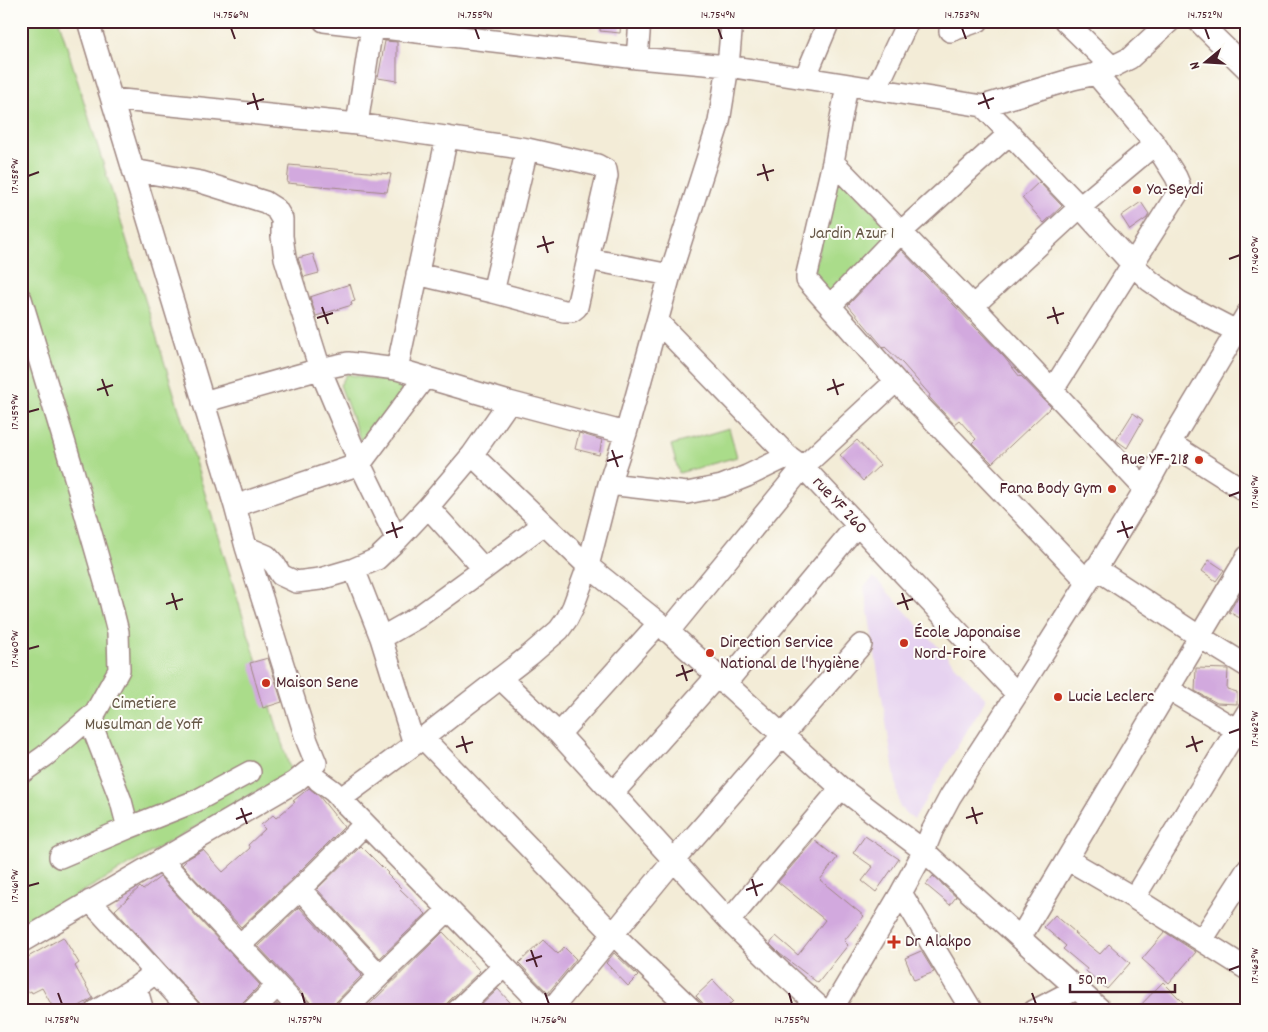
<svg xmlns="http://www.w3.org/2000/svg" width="1268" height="1032" viewBox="0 0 1268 1032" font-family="Dekko,sans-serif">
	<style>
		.built { fill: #e6d2f0 }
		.green { fill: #aadc8a; stroke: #7a7e5a }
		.building { fill: #d2a9de }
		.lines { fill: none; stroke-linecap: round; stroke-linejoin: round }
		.minor-casing { stroke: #9e8681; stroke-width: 24 }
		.minor { stroke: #fff; stroke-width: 21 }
		.ticks { fill: none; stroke: #4a1f2b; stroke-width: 2 }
		.poi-dot { fill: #c8321e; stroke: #fdfcf7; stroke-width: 2 }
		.labels { text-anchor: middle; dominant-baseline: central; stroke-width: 4; stroke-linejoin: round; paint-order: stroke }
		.poi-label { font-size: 18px; fill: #4a1f2b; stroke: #fdfcf7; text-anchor: start }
		.park-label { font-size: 18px; fill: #675848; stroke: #fdfcf7 }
		.street-label { font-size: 18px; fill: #4a1f2b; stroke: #fdfcf7 }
		.neatline { fill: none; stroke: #4a1f2b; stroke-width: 2 }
		.ticks-label { font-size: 12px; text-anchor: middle; fill: #4a1f2b }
	</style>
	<rect width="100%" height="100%" fill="#fdfcf7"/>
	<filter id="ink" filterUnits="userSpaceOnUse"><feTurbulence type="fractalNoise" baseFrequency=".02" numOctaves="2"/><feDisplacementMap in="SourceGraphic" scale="10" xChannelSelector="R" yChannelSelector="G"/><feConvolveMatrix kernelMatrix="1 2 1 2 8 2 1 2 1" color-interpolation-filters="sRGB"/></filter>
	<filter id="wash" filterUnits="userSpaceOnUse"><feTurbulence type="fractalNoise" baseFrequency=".0096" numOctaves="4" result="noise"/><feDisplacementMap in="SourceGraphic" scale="20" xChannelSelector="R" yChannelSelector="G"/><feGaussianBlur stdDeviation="1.12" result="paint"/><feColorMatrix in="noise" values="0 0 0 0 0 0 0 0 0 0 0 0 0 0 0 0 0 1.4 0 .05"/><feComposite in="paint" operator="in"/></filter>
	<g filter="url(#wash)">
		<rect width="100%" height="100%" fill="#f3ecd7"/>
		<path class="built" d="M874 577 986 699 914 819 900 808 864 587Z"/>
		<path class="green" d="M21 21H59L291 772 21 927Z
			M836 173 893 233 830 298 813 278Z
			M347 374 400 384 404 395 370 442 360 439 340 385Z
			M729 428 737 457 679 473 671 445Z"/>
		<g id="blocks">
			<path class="building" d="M601 21H621L620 33 600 31Z
				M385 41 397 42V81L378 78Z
				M289 165 391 174 387 192 287 183Z
				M1039 182 1062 206 1044 223 1022 198Z
				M1141 202 1149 214 1147 218 1130 230 1121 216Z
				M901 250 1004 357 1020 377 1021 376 1051 407 992 463 972 443 976 439 959 420 954 424 929 397 930 395 903 364 885 347 884 348 848 305Z
				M313 254 319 273 304 277 298 258Z
				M350 284 355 301 351 302 352 305 316 316 310 297Z
				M1133 413 1143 420 1127 448 1116 440Z
				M579 433 602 440 599 455 575 449Z
				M857 440 880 465 863 481 840 455Z
				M1209 560 1224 570 1216 581 1202 571Z
				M1247 582V622L1229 612Z
				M268 658 282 702 263 708 250 663Z
				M1196 668 1228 669 1227 689 1237 692V704L1217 703 1195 691Z
				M309 788 319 796 344 827 291 880 241 927 182 865 189 858 203 850 223 872 250 848 248 845 265 829 261 825 273 815 276 818 295 802 293 801Z
				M865 836 899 859 876 892 862 881 873 867 853 853Z
				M814 840 837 858 820 880 864 916 844 941 848 945 818 983 780 954 770 944 776 936 798 955 825 920 778 882Z
				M361 846 388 873 387 874 401 888 400 889 426 914 380 958 317 889Z
				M933 876 956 897 950 905 926 885Z
				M160 877 260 985 243 1002 240 1007V1011H207L115 910 140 887 143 890Z
				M299 907 362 975 336 1002 333 1008V1011H313V1008L310 1002 258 946Z
				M1055 915 1075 932 1074 933 1100 954 1109 944 1130 963 1107 989 1086 971 1087 969 1063 949 1066 946 1044 927Z
				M443 932 480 971 448 1002 445 1007V1011H363Z
				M1165 932 1196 952 1169 983 1142 959Z
				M63 937 79 963 75 966 93 998 71 1011H55L42 988 32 993 31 991 21 996V961Z
				M543 940 558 954 564 947 576 959 548 993 519 963Z
				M921 951 934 972 914 980 905 958Z
				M614 953 638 976 628 986 606 963Z
				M713 980 733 1001 723 1011H705V1007L702 1002 696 996Z
				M1163 982 1183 1002 1175 1011H1135Z
				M498 989 518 1011H475Z
				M277 1004 284 1011H270Z"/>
		</g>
	</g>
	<g filter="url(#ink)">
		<use href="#blocks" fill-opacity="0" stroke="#9e8681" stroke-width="1"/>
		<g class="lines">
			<g class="minor-casing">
				<path id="minor" d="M88 21 235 506 246 547 307 741 316 763
					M324 21 637 58 728 66 983 106 1073 79 1096 74 1112 67 1130 58 1170 21
					M1065 21 1112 67
					M1198 21 1247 69
					M950 31 978 21
					M637 58 640 21
					M805 78 829 21
					M847 85 833 162 807 274V280L896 381 1088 582
					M876 89 908 21
					M112 99 357 124 527 149 597 165 606 170 607 176 577 307 572 311H564L493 292 417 274
					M983 106 1080 207 1132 264 1150 281 1180 302 1236 331
					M357 124 372 27
					M833 162 973 306 1145 489
					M133 170 201 182 265 202 276 209 282 219V236L285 258 320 369 360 464 397 540
					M588 259 670 275
					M493 292 527 149
					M21 299 72 467 109 596 118 632 119 670 95 713 45 756 21 773
					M830 306 901 232 1009 134
					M973 306 1080 207 1155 144
					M658 322 788 456 803 467 1017 694
					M397 369 447 137
					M1052 391 1179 191V184L1176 177 1155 144 1096 74
					M203 402 320 369 348 363 397 369 509 402 626 433
					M1170 443 1247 492
					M472 455 588 566 659 623 841 788 924 851 1020 938 1102 1011
					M609 484 687 493 722 486 747 476 788 456
					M235 506 360 464 425 377
					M428 507 484 569
					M246 547 267 556 275 565 281 575 296 582 320 579 354 569 377 559 397 540 428 507 472 455 509 402
					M1095 568 1200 637 1247 666
					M354 569 381 638 414 744
					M668 632 803 467 896 381
					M381 638 418 617 484 569 544 524
					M500 678 559 734 729 921 778 969 824 1011
					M725 684 857 525
					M1168 689 1237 730
					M95 713 93 724 94 731 121 801 128 828
					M559 734 659 623
					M423 738 613 934 693 1011
					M318 780 333 791 548 1011
					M613 793 717 676
					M340 799 423 738 530 655 559 630 567 619 573 607 588 566 609 484 626 433 670 275 719 122 728 66 732 21
					M60 857 128 828 196 801 250 772
					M1067 859 1134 898 1247 969
					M161 860 301 1011
					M300 889 379 975
					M901 893 972 1011
					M1134 898 1247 713
					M90 901 191 1011
					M729 921 841 788
					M1020 938 1247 557
					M1202 940 1247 870
					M21 942 295 782 307 772
					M240 945 300 889 365 824
					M136 987 143 1011
					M96 1011 136 987 155 973
					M252 1011 277 986
					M345 1011C378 976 414 944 448 910
					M457 1011 504 966
					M550 1011 674 860 861 645
					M831 1011 901 893 924 851 932 831 950 797 1017 694 1088 582 1145 489 1170 443 1247 314
					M1034 1011 1078 988"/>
			</g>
			<use href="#minor" class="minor"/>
		</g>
	</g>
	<path class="ticks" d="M231 28 235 39M475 28 479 39M718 28 722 39M962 28 966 39M1205 28 1209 39M253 93 258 110M983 93 989 109M247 104 264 99M978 104 994 98M763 164 768 181M757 175 774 170M28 176 39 172M543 236 548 253M537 247 554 242M1229 259 1240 255M322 307 328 324M1053 307 1058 324M317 318 333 313M1047 318 1064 313M102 379 108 396M833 379 838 395M97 390 113 385M827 390 844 384M28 412 39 409M612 450 618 467M607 461 623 456M1229 496 1240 492M1122 521 1128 538M392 522 397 538M1117 532 1133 527M386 533 403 527M172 593 177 610M902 593 908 610M166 604 183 599M897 604 913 599M28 649 39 646M682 665 687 681M676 676 693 670M1229 733 1240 729M462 736 467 753M1192 736 1197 752M456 747 473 742M1186 747 1203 741M972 807 977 824M241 808 247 824M966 818 983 813M236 819 252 813M752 879 757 896M28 886 39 883M746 890 763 884M531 950 537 967M526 961 542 956M1229 970 1240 966M58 993 62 1004M302 993 305 1004M545 993 549 1004M789 993 792 1004M1032 993 1036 1004"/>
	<g class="poi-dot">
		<circle cx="1137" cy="190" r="5"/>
		<circle cx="1199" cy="460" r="5"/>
		<circle cx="1112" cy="489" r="5"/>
		<circle cx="904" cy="643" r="5"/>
		<circle cx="710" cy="653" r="5"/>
		<circle cx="266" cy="683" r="5"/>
		<circle cx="1058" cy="697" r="5"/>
		<path d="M891.5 934.5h5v5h5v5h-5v5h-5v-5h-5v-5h5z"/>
	</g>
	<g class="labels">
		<g class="poi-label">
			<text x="1147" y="190">Ya-Seydi</text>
			<text x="1189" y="460" text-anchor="end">Rue YF-218</text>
			<text x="1102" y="489" text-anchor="end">Fana Body Gym</text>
			<text x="914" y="633">École Japonaise<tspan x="914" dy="21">Nord-Foire</tspan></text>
			<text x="720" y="643">Direction Service<tspan x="720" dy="21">National de l'hygiène</tspan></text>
			<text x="276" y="683">Maison Sene</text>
			<text x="1068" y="697">Lucie Leclerc</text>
			<text x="905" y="942">Dr Alakpo</text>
		</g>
		<g class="park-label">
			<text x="852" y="234">Jardin Azur 1</text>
			<text x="144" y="704">Cimetiere<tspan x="144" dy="21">Musulman de Yoff</tspan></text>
		</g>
		<g class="street-label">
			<text transform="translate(839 506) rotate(47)">rue YF 260</text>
		</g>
	</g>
	<rect width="1268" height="1032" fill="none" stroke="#fdfcf7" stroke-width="55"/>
	<g transform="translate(1206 62) rotate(252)" stroke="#fdfcf7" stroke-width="4" paint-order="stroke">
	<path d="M0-4L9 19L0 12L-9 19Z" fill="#4a1f2b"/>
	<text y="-8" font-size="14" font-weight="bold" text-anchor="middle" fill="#4a1f2b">N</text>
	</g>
	<path d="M1070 984v8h105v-8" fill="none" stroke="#4a1f2b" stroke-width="2.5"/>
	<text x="1078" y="984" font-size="15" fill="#4a1f2b" stroke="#fdfcf7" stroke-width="4" paint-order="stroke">50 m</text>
	<rect x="28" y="28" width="1212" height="976" class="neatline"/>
	<g class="ticks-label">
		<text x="231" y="18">14.756°N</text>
		<text x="475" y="18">14.755°N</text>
		<text x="718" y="18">14.754°N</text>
		<text x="962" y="18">14.753°N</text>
		<text x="1205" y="18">14.752°N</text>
		<text transform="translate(14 176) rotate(-90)" y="4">17.458°W</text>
		<text transform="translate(1254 255) rotate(-90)" y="4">17.460°W</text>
		<text transform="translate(14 412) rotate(-90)" y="4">17.459°W</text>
		<text transform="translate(1254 492) rotate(-90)" y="4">17.461°W</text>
		<text transform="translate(14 649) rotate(-90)" y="4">17.460°W</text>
		<text transform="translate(1254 729) rotate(-90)" y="4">17.462°W</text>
		<text transform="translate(14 886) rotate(-90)" y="4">17.461°W</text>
		<text transform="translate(1254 966) rotate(-90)" y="4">17.463°W</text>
		<text x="62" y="1023">14.758°N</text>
		<text x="305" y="1023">14.757°N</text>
		<text x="549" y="1023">14.756°N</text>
		<text x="792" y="1023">14.755°N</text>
		<text x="1036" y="1023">14.754°N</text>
	</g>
</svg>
